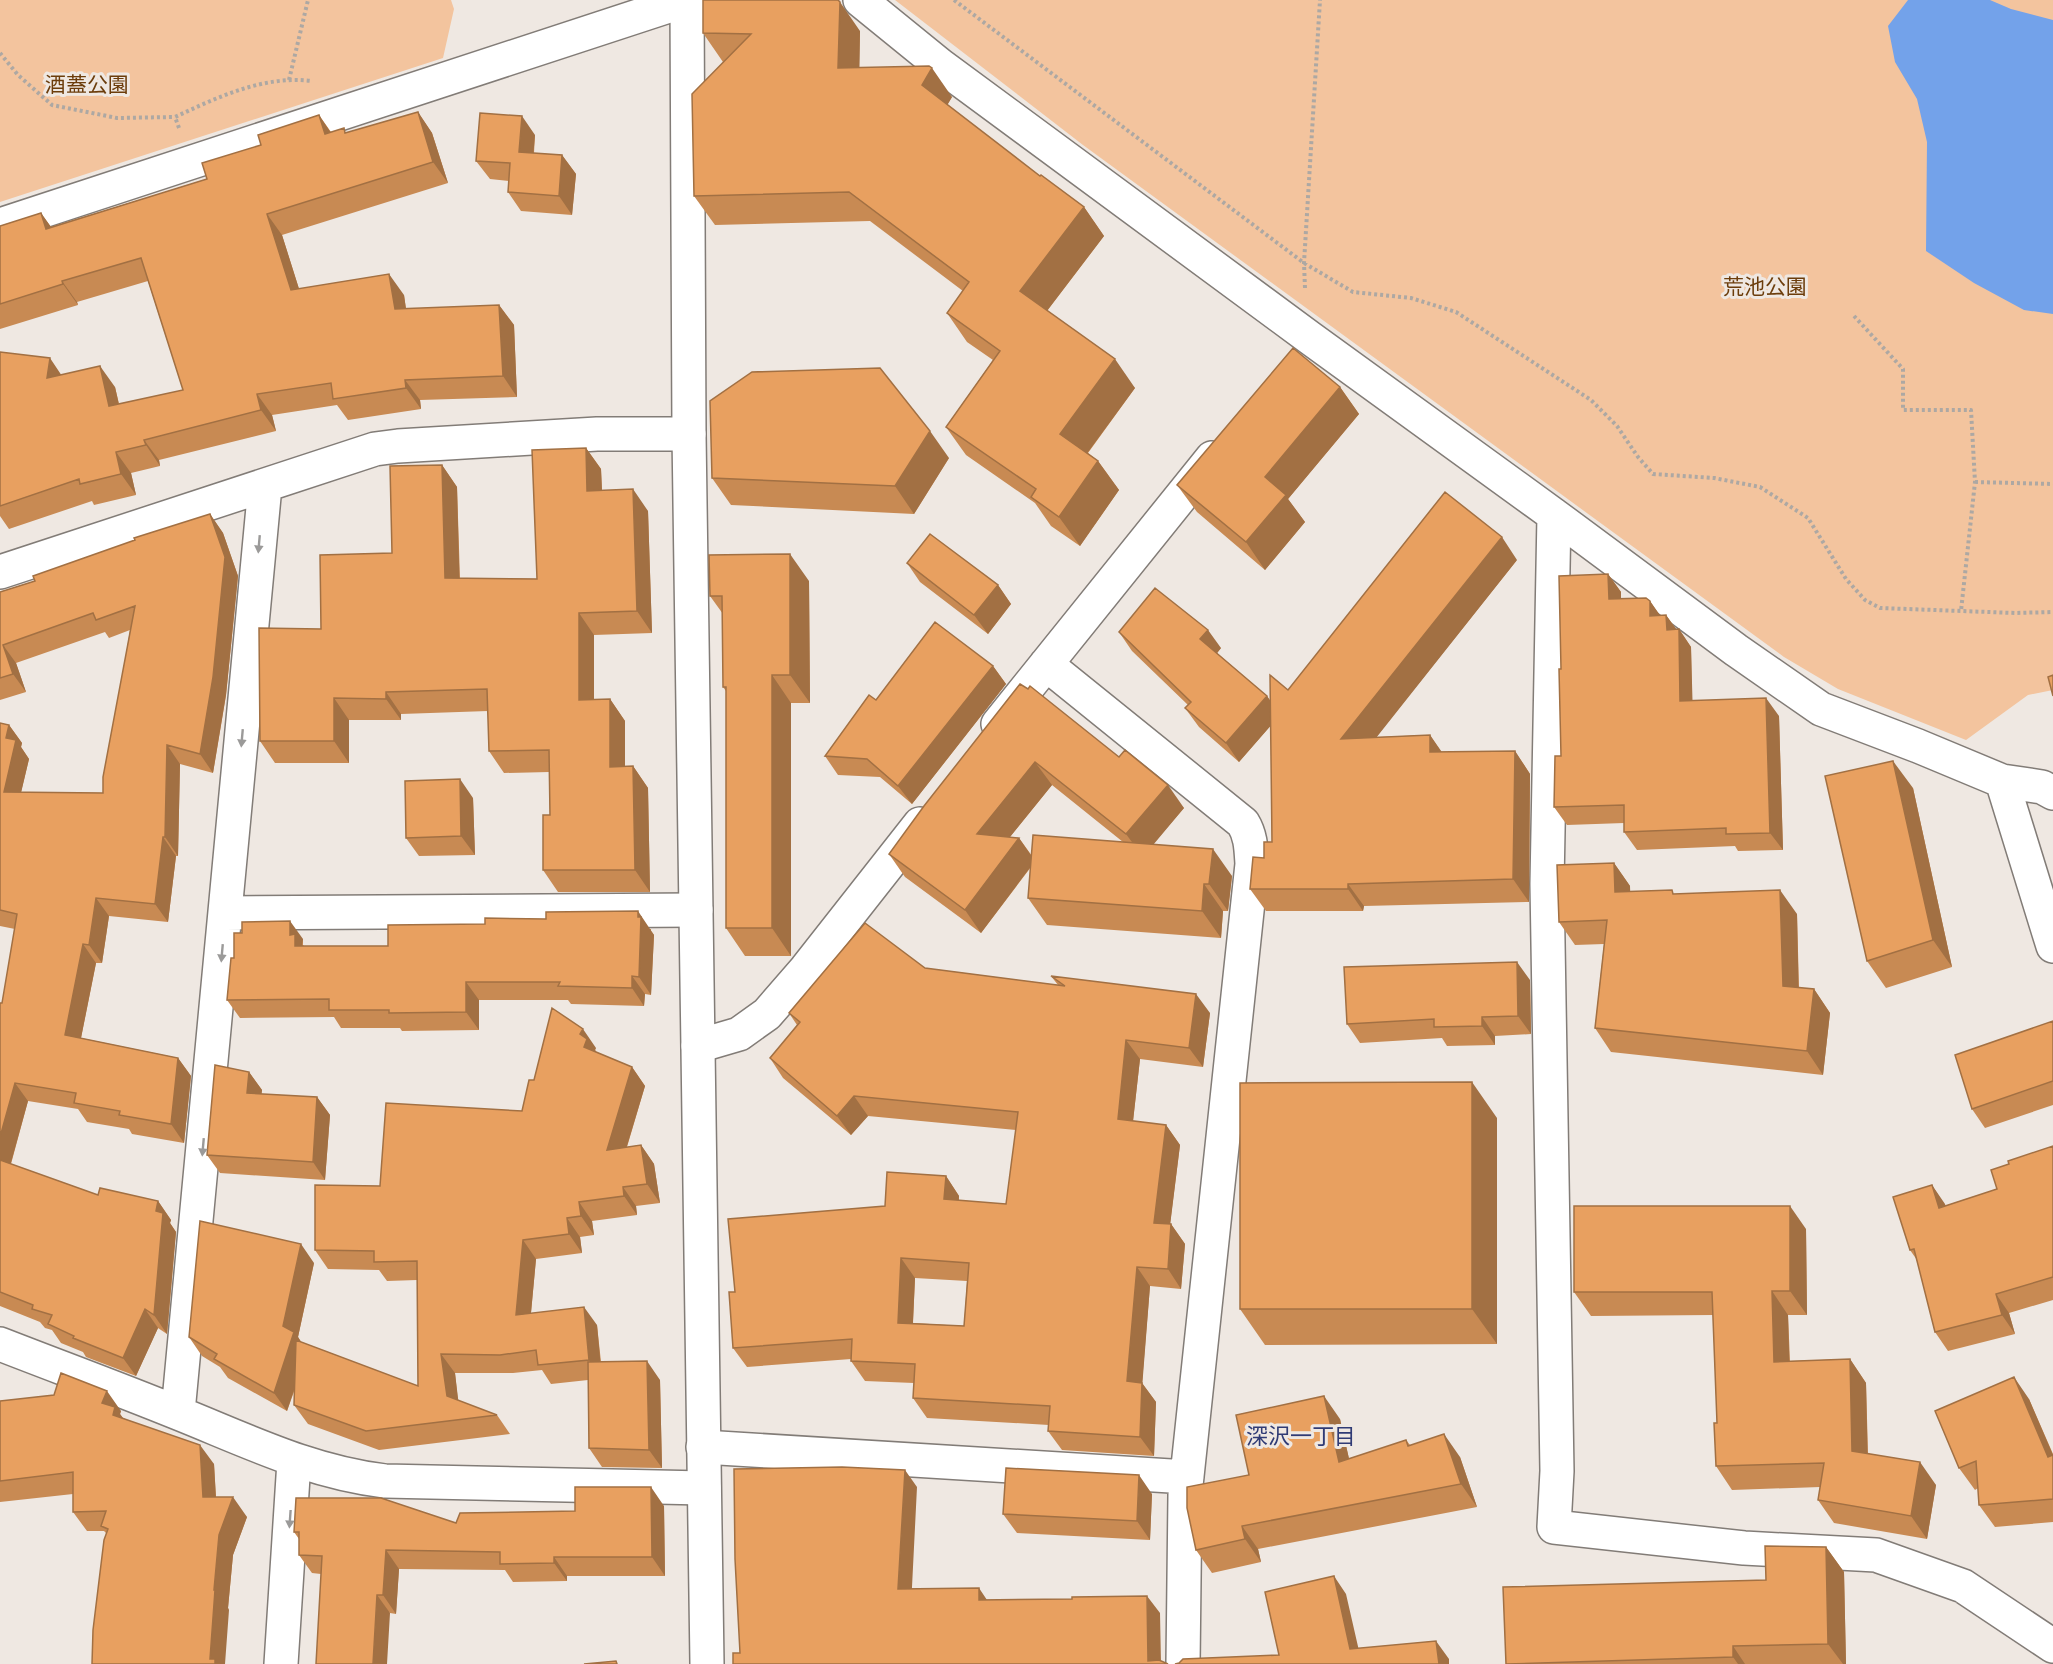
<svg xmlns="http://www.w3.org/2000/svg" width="2053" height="1664" viewBox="0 0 2053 1664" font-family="'Fira Sans Condensed','Noto Sans JP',sans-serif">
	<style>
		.green { fill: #f3c49e }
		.water { fill: #73a2ea }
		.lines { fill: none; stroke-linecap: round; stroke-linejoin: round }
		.minor-casing { stroke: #827c77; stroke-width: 36 }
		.tertiary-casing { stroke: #827c77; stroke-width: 36 }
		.path { stroke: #ada8a3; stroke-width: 4; stroke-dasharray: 3 3; stroke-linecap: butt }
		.minor { stroke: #fff; stroke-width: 33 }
		.tertiary { stroke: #fff; stroke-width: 33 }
		.wall { fill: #c88a53; fill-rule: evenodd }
		.shaded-wall { fill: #a27043 }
		.building { fill: #e8a060; stroke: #a27043; stroke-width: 1.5; fill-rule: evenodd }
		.oneway { fill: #9b9a99 }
		.labels { text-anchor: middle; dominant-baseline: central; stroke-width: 6; stroke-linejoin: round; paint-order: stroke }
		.park-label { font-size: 21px; fill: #6c3d0b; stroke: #efe8e2 }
		.neighbourhood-label { font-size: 22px; fill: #303b75; stroke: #efe8e2 }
	</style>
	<rect width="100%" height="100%" fill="#efe8e2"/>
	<path class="green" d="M0 0H451L454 9 443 58 0 202Z
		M895 0H2053V690L2028 695 1966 740 1838 689 1784 657 1083 145Z"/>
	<path class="water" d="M1908 0H1990L2011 9 2053 20V314L2024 310 1974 283 1926 251 1927 142 1917 99 1895 62 1888 26Z"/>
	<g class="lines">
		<g class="minor-casing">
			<path id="minor" d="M860 0 940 65 1310 338 1554 515 1736 650 1821 709 1918 746 2002 781 2042 787 2053 793
				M0 225 687 0
				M1554 515 1547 884 1557 1471 1554 1527 1744 1548 1876 1555 1963 1586 2053 1646
				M0 572 375 449 398 446 597 434H689
				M1046 664 1243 823C1251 836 1251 849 1252 864L1185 1495 1183 1664
				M998 724 1212 458
				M2002 781 2053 946
				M225 913 696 910
				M698 1046 739 1034 767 1014 806 969 920 824
				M0 1344C59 1367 119 1389 178 1413 248 1441 310 1472 385 1481L704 1488
				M178 1412 265 486
				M703 1447 1187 1477
				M281 1664 294 1461"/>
		</g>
		<g class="tertiary-casing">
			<path id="tertiary" d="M687 0 689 434 707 1664"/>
		</g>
		<path class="path" d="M954 0 1304 263 1353 292 1411 298 1456 312 1591 400 1617 426 1638 457 1653 474 1714 478 1760 487 1808 518 1846 579 1865 600 1880 608 2015 613 2053 612
			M0 53 18 75 52 105 117 118 175 117
			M289 80 308 0
			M179 128 175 117C218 97 264 75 312 81
			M1305 288 1304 263 1320 0
			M1854 316 1903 369V410H1971L1975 482 1961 611
			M1975 482 2053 484"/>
		<use href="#minor" class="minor"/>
		<use href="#tertiary" class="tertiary"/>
	</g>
	<path class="wall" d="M860 31 859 68 952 97 947 105 1040 176 1084 207 1104 236 1047 311 1135 388 1088 453 1098 461 1119 490 1080 546 1051 526 1035 503 966 455 946 427 993 360 967 342 947 313 963 291 870 221 715 225 694 196 723 62 703 33Z
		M418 112 432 133 448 183 282 235 299 289 404 295 406 309 499 305 514 325 517 397 420 400 421 409 348 420 337 405 272 415 276 431 159 460 160 466 131 473 136 495 94 505 92 501 9 529 0 516V352L62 375 115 387 119 404 183 390 148 281 77 302 78 305 0 329V226L41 213 51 227 207 179 261 145 319 115 331 132 347 133Z
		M535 135 534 153 562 155 576 174 572 215 521 211 508 192 509 181 490 179 476 161Z
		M1340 387 1359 414 1288 499 1305 522 1265 570 1197 512 1177 485Z
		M586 448 601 469 602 491 648 511 652 633 594 635V700L610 699 625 721V766H633L648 788 650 892H558L543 870 550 815 549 772 504 773 489 751 488 711 401 714V720H349V763H275L260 741 321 629 392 553 442 465 457 487 460 578 537 579Z
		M949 458 914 514 731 505 712 478Z
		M210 514 223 533 238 576 226 695 213 773 180 764 178 856H176L168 922 109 916 102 963H96L81 1038 178 1058 191 1076 184 1143 132 1134 129 1129 87 1122 78 1109 28 1101 11 1164 98 1195 158 1201 171 1220 170 1223 176 1232 167 1334 158 1328 136 1376 86 1357 83 1352 61 1343 52 1330 45 1328 40 1322 0 1306V1003H2L15 929 0 926V723L9 725 22 743 21 747 29 759 21 792 103 793 130 630 109 638 105 632 16 663 26 692 0 700V592L35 581Z
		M1517 560 1376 737 1430 735 1441 752 1515 751 1530 774 1529 902 1364 906 1363 911H1266L1250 889 1272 842 1271 725 1239 762 1199 727 1185 708 1188 705 1132 651 1119 632 1221 648 1217 653 1267 696 1271 702 1288 690Z
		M907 563 998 585 1011 604 988 634 920 582Z
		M1608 574 1621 592V599L1650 601 1660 616 1666 615 1676 629H1679L1691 647 1692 700 1779 716 1783 850 1738 851 1735 846 1637 850 1624 832V823L1567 825 1554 807 1561 756V669Z
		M809 581 810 703H791V956H745L726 928V691L723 687V614L710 596Z
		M993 666 1006 684 912 804 880 777 838 775 825 756 876 700Z
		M1020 684 1184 808 1153 844 1232 876 1228 911H1223L1221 938 1047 925 1028 898 1031 867 981 933 905 877 889 854ZM1052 785 1123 842 1032 856 1019 838 1010 837Z
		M1913 788 1952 967 1886 988 1867 961Z
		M473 798 475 855 419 856 406 838Z
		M1614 863 1630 886V892L1675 894 1797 914 1799 988 1814 989 1830 1013 1823 1075 1611 1052 1595 1028 1604 944 1575 945 1559 922Z
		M651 929V931L654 935 651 995 645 994 644 1006 571 1004 568 1000H479V1030L402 1031 400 1028H341L334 1017 240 1018 227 1000 234 958 242 933 303 939V945L304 946H388Z
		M925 968 1058 985 1051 976 1210 1013 1203 1067 1140 1059 1133 1121 1166 1125 1180 1145 1170 1224H1171L1185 1244 1181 1289 1150 1286 1142 1383 1156 1402 1154 1456 1062 1450 1048 1431 1049 1425 927 1418 913 1398 914 1383 865 1381 851 1361V1359L747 1367 733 1348 735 1292 885 1206 946 1176 959 1196V1201L1006 1204 1016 1130 868 1116 851 1135 783 1078 770 1058 797 1025 789 1013ZM915 1278 967 1281 964 1326 913 1323Z
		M1530 980 1531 1034 1495 1036V1045L1447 1046 1442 1038 1360 1043 1347 1024Z
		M2053 1021V1105L1985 1128 1972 1109Z
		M596 1048 595 1050 596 1052 632 1067 645 1086 627 1147 641 1145 654 1164 660 1203 636 1206 637 1215 592 1221 594 1235 580 1237 582 1253 536 1259 531 1313 597 1325 601 1362 660 1380 662 1468 602 1467 589 1448 588 1380 551 1384 542 1370 513 1373H455L458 1401 497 1415 510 1434 379 1450 308 1424 294 1405 295 1389 287 1411 228 1378 220 1367 202 1356 189 1337 314 1263 298 1337 301 1342 418 1386 417 1280 387 1281 379 1270 328 1269 315 1250 380 1186 522 1111 534 1080Z
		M249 1072 262 1090 261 1094 317 1097 330 1115 325 1180 220 1173 207 1155Z
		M1497 1118V1344L1265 1345 1240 1309Z
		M2053 1146V1300L2009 1313 2015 1334 1948 1351 1935 1332 1917 1260 1910 1250 1932 1185 1945 1206 1997 1189 2009 1164Z
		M1806 1229 1807 1315H1788L1790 1361 1850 1359 1866 1383 1868 1453 1936 1485 1927 1539 1834 1523 1818 1500 1820 1487 1732 1490 1716 1466 1717 1423 1713 1315 1591 1316 1574 1292Z
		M2029 1399 2053 1454V1522L1995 1527 1979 1505 1978 1488 1975 1490 1959 1468Z
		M0 1401 121 1411 120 1414 123 1418 214 1464 216 1497 247 1517 233 1555 228 1608 229 1610 106 1533 104 1531H87L73 1512V1494L0 1502Z
		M1340 1419 1349 1459 1406 1440 1410 1445 1460 1457 1477 1507 1258 1549 1261 1562 1212 1573 1196 1550 1249 1475Z
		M1152 1494 1150 1540 1017 1533 1003 1514Z
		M664 1506 665 1576H567V1581L513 1582 505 1570 399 1569 396 1614 390 1613 321 1574 312 1573 299 1555V1539L294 1532 456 1523 575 1511Z
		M1826 1547 1844 1572 1846 1664H1506L1766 1580Z"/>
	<path class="shaded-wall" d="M840 2 860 31 859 97 838 68Z
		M932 68 952 97 942 114 922 85Z
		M418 112 432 133 448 183 433 162Z
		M319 115 333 136 325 134Z
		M522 116 535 135 532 170 519 152Z
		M562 155 576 174 572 215 559 196Z
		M1084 207 1104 236 1040 320 1020 291Z
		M41 213 56 234 46 229Z
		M267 214 282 235 306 311 291 290Z
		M389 274 404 295 409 330 395 309Z
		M62 281 77 302 78 305 63 284Z
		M499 305 514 325 517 397 503 376Z
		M50 358 64 379 47 378Z
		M1115 359 1135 388 1080 463 1060 434Z
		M100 366 115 387 124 427 109 406Z
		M405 380 420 400 421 409 406 388Z
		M1340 387 1359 414 1288 499 1305 522 1265 570 1246 542 1265 477Z
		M257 394 272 415 276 431 261 410Z
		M930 431 949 458 914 514 895 486Z
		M144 440 159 460 160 466 146 445Z
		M586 448 601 469 603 513 587 491Z
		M116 452 131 473 136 495 121 474Z
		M1098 461 1119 490 1080 546 1059 517Z
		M442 465 457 487 460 600 445 578Z
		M633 489 648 511 652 633 637 611Z
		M210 514 223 533 238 576 226 695 213 773 200 754Z
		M1502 537 1517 560 1357 762 1341 739Z
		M790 554 809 581 810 703 790 675Z
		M1608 574 1621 592V617L1609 599Z
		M998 585 1011 604 988 634 974 615Z
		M1650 601 1662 618 1650 616Z
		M579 613 594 635V722L579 700Z
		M1666 615 1679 633V629L1691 647 1693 719 1680 701 1667 630Z
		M1208 630 1221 648 1214 657 1200 639Z
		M3 645 16 663 26 692 13 674Z
		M993 666 1006 684 912 804 898 786Z
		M772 675 791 703V956L772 928Z
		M386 692 401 714V720L386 699Z
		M1267 696 1280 715 1239 762 1226 743Z
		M334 698 349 720V763L334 741Z
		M1766 698 1779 716 1783 850 1770 833Z
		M610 699 625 721V788L610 767Z
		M9 725 22 743 21 747 29 759 17 810 4 792 6 738Z
		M1430 735 1446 758 1430 752Z
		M167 745 180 764 178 856 165 837Z
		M1515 751 1530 774 1529 902 1513 879Z
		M1893 761 1913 788 1952 967 1933 940Z
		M1035 762 1052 785 993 858 977 834Z
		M633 766 648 788 650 892 635 870Z
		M460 779 473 798 475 855 461 836Z
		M1168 785 1184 808 1143 857 1126 834Z
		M163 837 176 856 168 922 155 904Z
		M1019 838 1035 861 981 933 965 910Z
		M1213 849 1232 876 1228 911 1209 884Z
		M1614 863 1630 886 1631 915 1615 892Z
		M1204 884 1223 911 1221 938 1202 911Z
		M1348 884 1364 906 1363 911 1348 889Z
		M1780 890 1797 914 1799 1009 1783 986Z
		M96 898 109 916 102 963 89 945Z
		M638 911 654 935 651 995 639 977Z
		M290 921 303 939 302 945 308 952 295 946 290 935Z
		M83 944 96 963 78 1053 65 1035Z
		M1517 962 1530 980 1531 1034 1518 1016Z
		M632 976 645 994 644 1006 632 988Z
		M466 982 479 1000V1030L466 1012Z
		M1814 989 1830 1013 1823 1075 1807 1051Z
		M1196 994 1210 1013 1203 1067 1189 1048Z
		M1482 1017 1495 1036V1045L1482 1026Z
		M583 1029 596 1048 595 1050 600 1057 584 1047 580 1034Z
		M1126 1040 1140 1059 1131 1139 1118 1119Z
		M178 1058 191 1076 184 1143 171 1124Z
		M632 1067 645 1086 620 1169 607 1150Z
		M249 1072 262 1090 260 1111 247 1093Z
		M1472 1082 1497 1118V1344L1472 1309Z
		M15 1083 28 1101 7 1177 0 1166V1137Z
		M854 1096 868 1116 851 1135 837 1116Z
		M317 1097 330 1115 325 1180 313 1162Z
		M1166 1125 1180 1145 1168 1242 1154 1223Z
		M641 1145 654 1164 660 1203 647 1184Z
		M946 1176 959 1196 957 1219 944 1199Z
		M1932 1185 1945 1204 1952 1227 1939 1208Z
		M623 1187 636 1206 637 1215 624 1196Z
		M158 1201 171 1220 170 1223 176 1232 167 1334 154 1315 156 1211Z
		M579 1202 592 1221 594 1235 581 1216Z
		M1790 1206 1806 1229 1807 1315 1790 1291Z
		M567 1218 580 1237 582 1253 569 1234Z
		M1171 1224 1185 1244 1181 1289 1168 1269Z
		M523 1240 536 1259 529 1334 516 1315Z
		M301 1244 314 1263 298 1337 307 1351 287 1411 274 1393 283 1326Z
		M901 1258 915 1278 912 1342 898 1323Z
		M1137 1267 1150 1286 1141 1401 1127 1381Z
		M1772 1291 1788 1315 1790 1385 1774 1362Z
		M1996 1294 2009 1313 2015 1334 2002 1315Z
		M584 1307 597 1325 602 1379 589 1360Z
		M145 1309 158 1328 136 1376 123 1358Z
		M441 1354 455 1373 460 1415 447 1396Z
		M1850 1359 1866 1383 1868 1474 1852 1451Z
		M647 1361 660 1380 662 1468 649 1450Z
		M2014 1377 2029 1399 2053 1455V1464L2048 1457Z
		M1142 1383 1156 1402 1154 1456 1140 1437Z
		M107 1391 121 1411 120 1414 129 1427 126 1435 102 1403Z
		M1324 1396 1340 1419 1355 1485 1339 1462Z
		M1444 1434 1460 1457 1477 1507 1461 1484Z
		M200 1445 214 1464 217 1517 203 1497Z
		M1920 1462 1936 1485 1927 1539 1911 1516Z
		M905 1470 917 1487 911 1607 898 1589Z
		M1139 1475 1152 1494 1150 1540 1137 1521Z
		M651 1487 664 1506 665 1576 652 1557Z
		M233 1497 247 1517 233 1555 228 1608 229 1610 225 1664H213L210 1659 214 1590 219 1535Z
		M1242 1526 1258 1549 1261 1562 1245 1539Z
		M1826 1547 1844 1572 1846 1664H1843L1828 1644Z
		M386 1550 399 1569 396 1614 383 1595Z
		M554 1557 567 1576V1581L554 1563Z
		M1334 1576 1346 1594 1362 1664 1350 1649Z
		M979 1588 991 1606 979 1600Z
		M377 1595 390 1613 387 1664H373Z
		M1147 1596 1160 1613 1161 1664 1148 1661Z
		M1436 1641 1449 1659V1664H1439Z
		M1733 1646 1745 1664H1738L1733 1657Z"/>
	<path class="building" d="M703 0H838L840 2 838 68 929 66 932 68 922 85 1040 176 1041 175 1084 207 1020 291 1115 359 1060 434 1098 461 1059 517 1031 497 1036 489 946 427 1000 351 947 313 969 282 849 192 694 196 692 94 751 34 703 33Z
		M418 112 433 162 267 214 291 290 389 274 395 309 499 305 503 376 405 380 406 388 333 399 331 383 257 394 261 410 144 440 146 445 116 452 121 474 80 484 79 479 0 506V352L50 358 47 378 100 366 109 406 183 390 141 258 62 281 63 284 0 304V226L41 213 46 229 207 179 202 163 261 145 258 135 319 115 325 134 344 128 345 133Z
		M480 113 522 116 519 152 562 155 559 196 508 192 510 163 476 161Z
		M1293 348 1340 387 1265 477 1286 495 1246 542 1177 485Z
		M880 368 930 431 895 486 712 478 710 401 752 372Z
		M586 448 587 491 633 489 637 611 579 613V700L610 699V767L633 766 635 870H543V815H550L549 750 489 751 487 689 386 692V699L334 698V741H260L259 628 321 629 320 555 392 553 390 466 442 465 445 578 537 579 532 450Z
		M1445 492 1502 537 1341 739 1430 735V752L1515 751 1513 879 1348 884V889H1250L1253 857 1264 858V842H1272L1270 675 1288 690Z
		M210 514 225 557 213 677 200 754 167 745 165 837H163L155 904 96 898 89 945 83 944 65 1035 178 1058 171 1124 119 1115 120 1111 74 1103 76 1093 15 1083 0 1137V1003H2L17 914 0 910V723L9 725 6 738 16 740 4 792 103 793V777L135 606 96 620 93 613 3 645 13 674 0 678V592L35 581 33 576 135 540 134 538Z
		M930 534 998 585 974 615 907 563Z
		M790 554V675H772V928H726V687H723L722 596H710L709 555Z
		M1608 574 1609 599 1646 598 1650 601V616L1666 615 1667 630 1679 629 1680 701 1766 698 1770 833 1726 834V828L1624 832V805L1554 807 1555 756H1561L1559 669H1561L1559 576Z
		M1155 588 1208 630 1200 639 1267 696 1226 743 1185 708 1191 702 1119 632Z
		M935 622 993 666 898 786 867 759 825 756 869 695 876 700Z
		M2053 675V696L2048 677Z
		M1020 684 1028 689 1030 686 1119 757 1125 750 1168 785 1126 834 1035 762 977 834 1019 838 965 910 889 854 924 806Z
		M1893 761 1933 940 1867 961 1825 776Z
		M460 779 461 836 406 838 405 781Z
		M1033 835 1213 849 1209 884H1204L1202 911 1028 898Z
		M1614 863 1615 892 1672 890 1673 894 1780 890 1783 986 1814 989 1807 1051 1595 1028 1607 920 1559 922 1557 865Z
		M638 911V917H641L639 977 632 976V988L558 986 560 982H466V1012L389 1013V1010H329V999L227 1000 231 958H234V933H242V922L290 921V935L295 934V946H388V925L485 924V918L546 919V912Z
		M865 923 925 968 1065 986 1051 976 1196 994 1189 1048 1126 1040 1118 1119 1166 1125 1154 1223 1171 1224 1168 1269 1137 1267 1127 1381 1142 1383 1140 1437 1048 1431 1050 1406 913 1398 915 1364 851 1361 852 1339 733 1348 729 1292H735L728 1219 885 1206 887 1172 946 1176 944 1199 1006 1204 1018 1112 854 1096 837 1116 770 1058 800 1022 789 1013ZM901 1258 969 1263 964 1326 898 1323Z
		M1517 962 1518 1016 1482 1017V1026L1434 1027V1019L1347 1024 1344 967Z
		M552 1008 583 1029 580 1034 587 1039 584 1047 632 1067 607 1150 641 1145 647 1184 623 1187 624 1196 579 1202 581 1216 567 1218 569 1234 523 1240 516 1315 584 1307 589 1360 538 1365 536 1350 500 1355 441 1354 447 1396 497 1415 366 1431 294 1405 296 1340 418 1386 417 1261 374 1262V1251L315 1250V1185L380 1186 386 1103 522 1111 529 1080H534Z
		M2053 1021V1081L1972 1109 1955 1055Z
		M215 1065 249 1072 247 1093 317 1097 313 1162 207 1155Z
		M1472 1082V1309H1240V1083Z
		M2053 1146V1277L1996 1294 2002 1315 1935 1332 1914 1249 1910 1250 1893 1197 1932 1185 1939 1208 1997 1189 1991 1170 2009 1164 2008 1161Z
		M0 1160 98 1195 100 1188 158 1201 156 1211 163 1213 154 1315 145 1309 123 1358 73 1338 74 1336 48 1324 52 1315 32 1309 33 1305 0 1292Z
		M1574 1206H1790V1291H1772L1774 1362 1850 1359 1852 1451 1920 1462 1911 1516 1818 1500 1824 1463 1716 1466 1714 1423H1717L1712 1292H1574Z
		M200 1221 301 1244 283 1326 294 1332 274 1393 214 1359 217 1354 189 1337Z
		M647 1361 649 1450 589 1448 588 1362Z
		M61 1373 107 1391 102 1403 115 1407 113 1415 200 1445 203 1497H233L219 1535 214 1590H215L210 1659H215V1664H92L93 1630 104 1540 108 1529 101 1526 106 1511 73 1512V1472L0 1481V1401L54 1395Z
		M2014 1377 2048 1457 2053 1455V1499L1979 1505 1976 1461 1959 1468 1935 1411Z
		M1324 1396 1339 1462 1406 1440 1408 1446 1444 1434 1461 1484 1242 1526 1245 1539 1196 1550 1187 1508V1487L1249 1475 1236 1415Z
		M842 1467 905 1470 898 1589 979 1588V1600L1072 1599V1597L1147 1596 1148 1661 1159 1660 1168 1664H733V1653H740L735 1559 734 1469Z
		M1006 1468 1139 1475 1137 1521 1003 1514Z
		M575 1487H651L652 1557H554V1563L500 1564V1552L386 1550 383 1595H377L373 1664H316L322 1556 299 1555V1532H294L296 1498H381L456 1523 460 1513 575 1511Z
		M1765 1546 1826 1547 1828 1644 1733 1646V1657L1506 1664 1503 1587 1766 1580Z
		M1334 1576 1350 1649 1436 1641 1439 1664H1175L1179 1663 1183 1659 1279 1655 1265 1592Z
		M616 1661 617 1664H584Z"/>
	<defs><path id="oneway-solid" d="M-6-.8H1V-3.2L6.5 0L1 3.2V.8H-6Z" transform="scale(1.5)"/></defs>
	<g class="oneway">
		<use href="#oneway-solid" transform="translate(259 544) rotate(95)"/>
		<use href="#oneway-solid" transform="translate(242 738) rotate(95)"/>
		<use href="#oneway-solid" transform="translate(222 953) rotate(95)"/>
		<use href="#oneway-solid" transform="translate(203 1147) rotate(95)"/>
		<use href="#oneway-solid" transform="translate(290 1519) rotate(94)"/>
	</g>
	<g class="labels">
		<g class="park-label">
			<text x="87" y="85">酒蓋公園</text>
			<text x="1765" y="287">荒池公園</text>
		</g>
		<g class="neighbourhood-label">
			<text x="1301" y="1436">深沢一丁目</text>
		</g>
	</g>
</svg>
